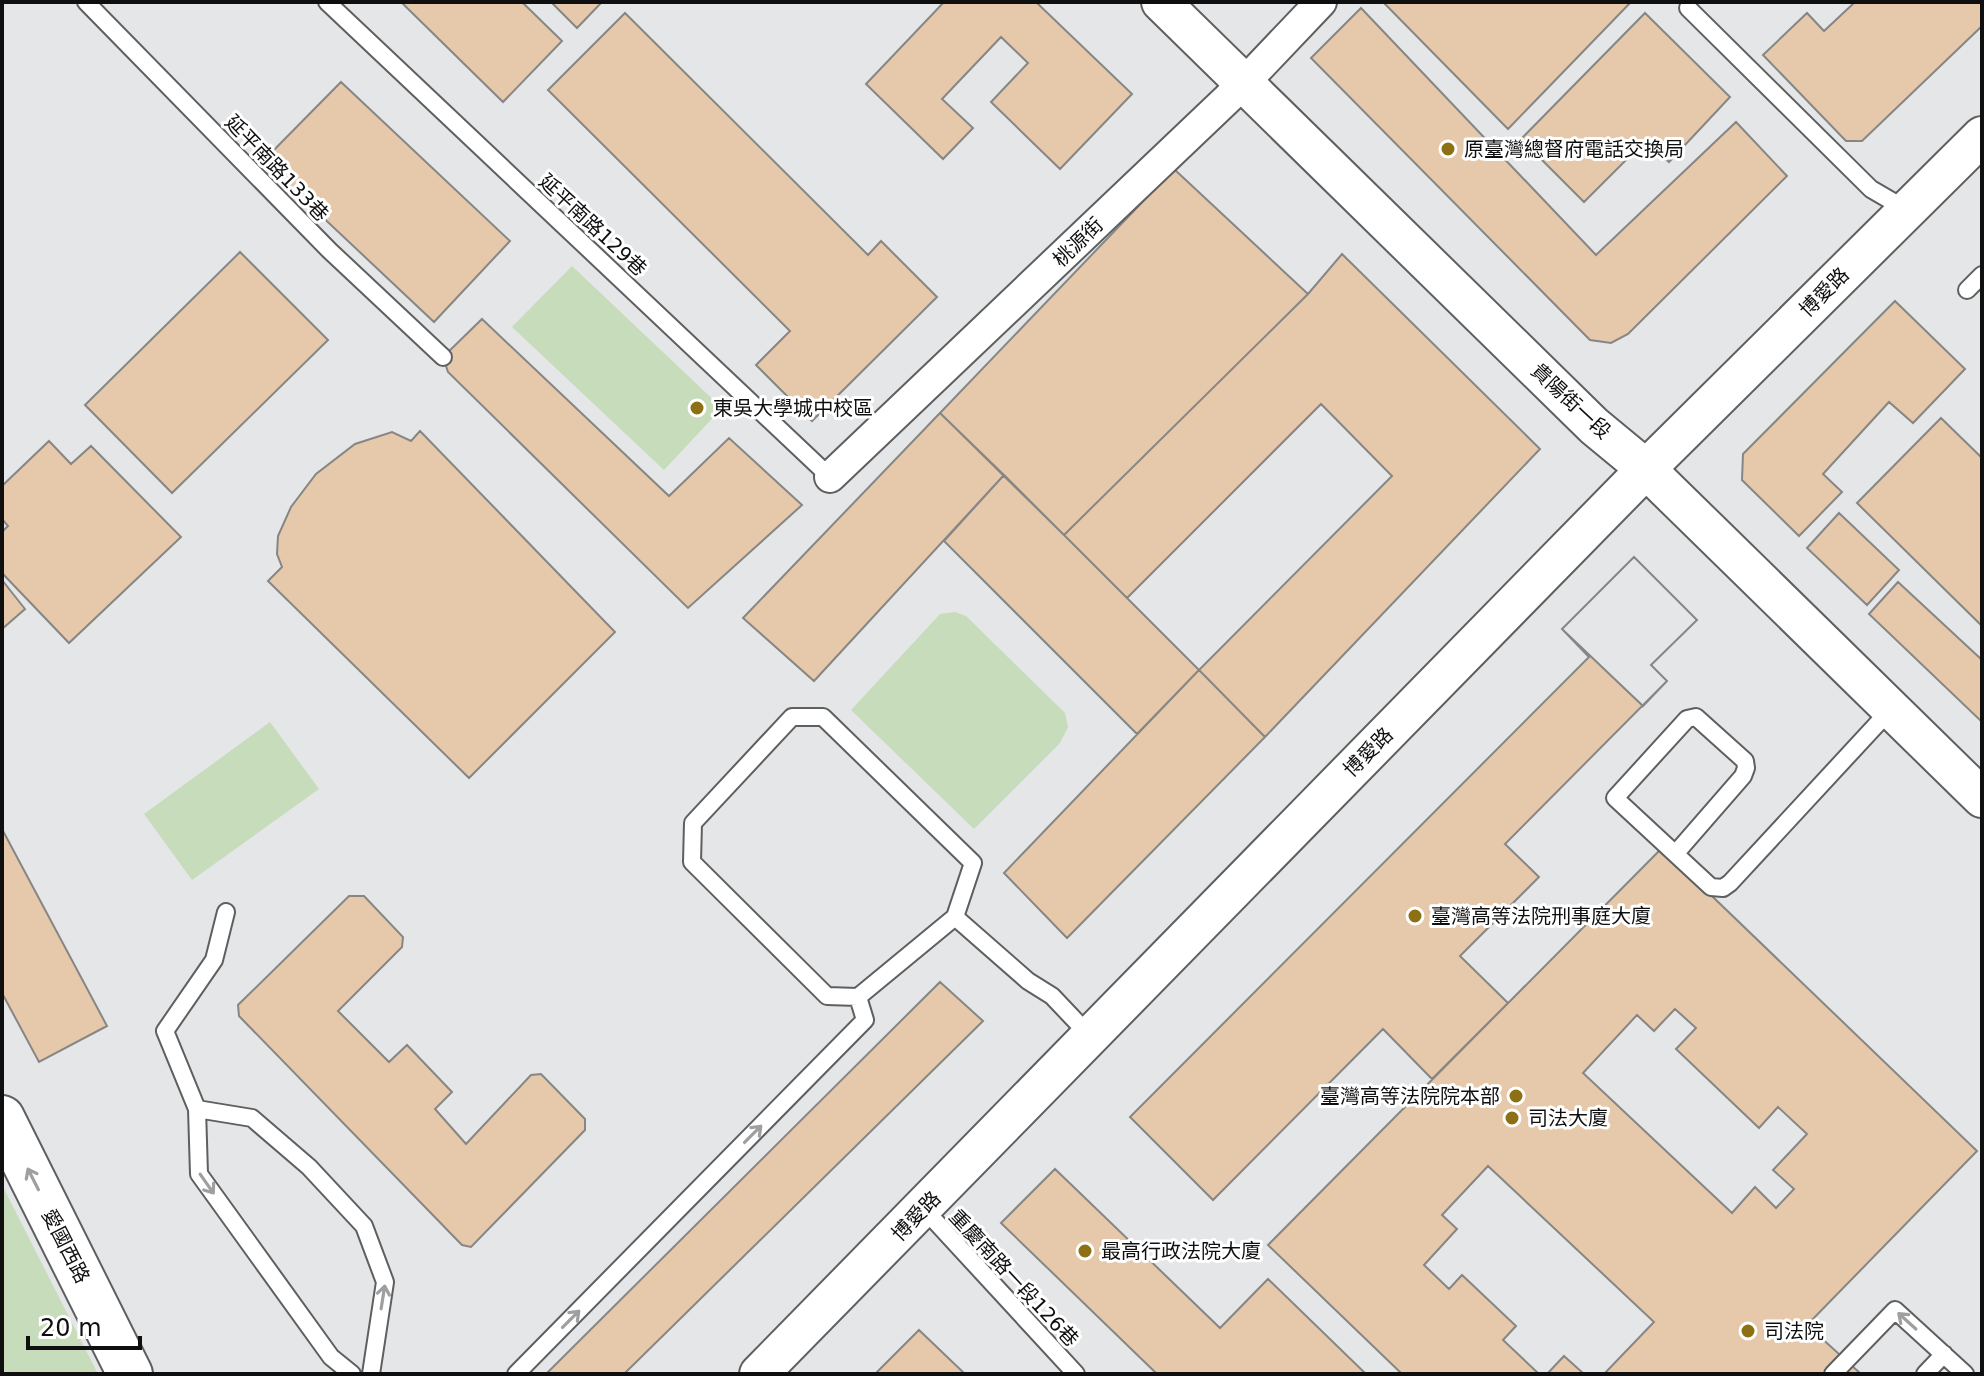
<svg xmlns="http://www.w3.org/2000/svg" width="1984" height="1376" viewBox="0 0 1984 1376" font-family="'DejaVu Sans','Noto Sans TC',sans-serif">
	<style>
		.green { fill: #c6dcba }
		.building { fill: #e6c8ab; stroke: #878685; stroke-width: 2; fill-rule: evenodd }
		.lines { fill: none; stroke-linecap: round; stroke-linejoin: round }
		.service-casing { stroke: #5e5f60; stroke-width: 20 }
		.minor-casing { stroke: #5e5f60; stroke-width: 34 }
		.tertiary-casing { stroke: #5e5f60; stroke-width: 42 }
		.secondary-casing { stroke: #5e5f60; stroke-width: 48 }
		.service { stroke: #fff; stroke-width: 16 }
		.minor { stroke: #fff; stroke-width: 30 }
		.tertiary { stroke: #fff; stroke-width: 38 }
		.secondary { stroke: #fff; stroke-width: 44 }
		.oneway { stroke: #9f9f9f }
		.poi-dot { fill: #8d7013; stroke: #fff; stroke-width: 3 }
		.labels { text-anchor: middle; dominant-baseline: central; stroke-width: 6; stroke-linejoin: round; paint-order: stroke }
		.poi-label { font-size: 20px; fill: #0f0f0f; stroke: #fff; text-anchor: start }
		.street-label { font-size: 20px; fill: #0f0f0f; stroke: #fff }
	</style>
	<rect width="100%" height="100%" fill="#e4e6e7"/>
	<path class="green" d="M572 266 722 408 664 470 512 327Z
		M955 612 966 616 1065 713 1068 727 1060 743 974 829 851 710 940 614Z
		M270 722 319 789 192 880 144 814Z
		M2 1185 98 1374H2Z"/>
	<path class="building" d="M401 2H522L562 41 503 102Z
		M551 2H602L577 28Z
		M944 2H1036L1132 94 1060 169 991 102 1028 63 1001 37 942 99 973 128 943 159 866 84Z
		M1383 2H1631L1508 129Z
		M1855 2H1982V26L1862 141H1846L1763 55 1807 13 1824 31Z
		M1361 8 1596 255 1736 122 1787 176 1628 334 1611 343 1590 340 1311 58Z
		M625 13 868 255 881 241 937 297 812 421 756 365 790 331 548 90Z
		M1645 13 1730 97 1669 162 1645 141 1584 202 1521 139Z
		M341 82 510 241 434 322 263 161Z
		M1174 169 1308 294 1064 535 940 413Z
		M240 252 328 340 172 493 85 405Z
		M1342 254 1540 449 1265 737 1199 670 1392 476 1321 404 1127 598 1064 535 1308 294Z
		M1895 301 1965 369 1913 423 1889 402 1823 474 1842 492 1799 536 1742 480 1743 454Z
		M482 319 669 496 729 438 802 505 688 608 448 372 443 357Z
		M940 413 1004 475 814 681 743 618Z
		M1941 418 1982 458V626L1857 503Z
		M420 431 615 632 469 778 268 581 282 567 277 554 278 536 291 507 316 474 355 444 392 432 411 441Z
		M49 441 71 464 91 446 181 537 69 643 2 573V532L8 526 2 519V486Z
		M1004 475 1199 670 1137 734 944 541Z
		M1839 513 1899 570 1867 605 1807 548Z
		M1634 557 1697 620 1651 665 1667 681 1505 844 1539 877 1460 956 1508 1003 1432 1079 1383 1029 1213 1200 1130 1117 1589 657 1562 629Z
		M1634 557 1697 620 1651 665 1667 681 1643 706 1562 629Z
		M2 580 25 609 2 629Z
		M1898 582 1982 660V722L1869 614Z
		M1199 670 1265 737 1067 938 1004 873Z
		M2 829 107 1026 39 1062 2 993Z
		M1662 848 1977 1151 1807 1325 1861 1374H1604L1654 1322 1488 1166 1442 1215 1457 1229 1424 1265 1449 1289 1462 1275 1516 1326 1503 1340 1539 1374H1402L1268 1245ZM1675 1009 1696 1028 1676 1049 1759 1128 1778 1107 1807 1134 1773 1170 1794 1189 1776 1208 1755 1187 1732 1213 1583 1073 1637 1015 1654 1031Z
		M349 896H364L403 937 402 947 338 1011 389 1062 407 1045 452 1092 435 1109 466 1144 531 1075 541 1074 585 1119V1130L471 1247 462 1245 239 1016 238 1005Z
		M940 982 983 1021 624 1374H546Z
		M1055 1169 1220 1328 1268 1279 1366 1374H1157L1001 1223Z
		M919 1330 965 1374H875Z
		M1564 1356 1584 1374H1547Z"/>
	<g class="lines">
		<g class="service-casing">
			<path id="service" d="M86 2 330 251 443 357
				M327 2 830 477
				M1688 8 1871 189 1907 210
				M1967 290 1982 275
				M792 717H823L973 863 955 917 858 997 827 996 692 862 693 823Z
				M1676 853 1743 776 1746 768 1745 761 1696 717 1687 719 1615 798 1711 887 1723 888 1730 883 1891 709
				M226 912 214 960 165 1031 197 1109 199 1174 331 1357 352 1374
				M955 917 1028 981 1052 996 1089 1035
				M197 1109 252 1118 309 1167 364 1226 385 1282 371 1374
				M924 1209 1076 1374
				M516 1374 865 1020 858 997
				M1833 1374 1895 1310 1965 1374
				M1925 1374 1944 1354"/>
		</g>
		<g class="minor-casing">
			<path id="minor" d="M830 477 1243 84 1321 2"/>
		</g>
		<g class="tertiary-casing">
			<path id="tertiary" d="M1161 2 1594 426 1646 469 1982 798
				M759 1374 1646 469 1982 136"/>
		</g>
		<g class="secondary-casing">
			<path id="secondary" d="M2 1118 130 1374"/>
		</g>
		<use href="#service" class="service"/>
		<use href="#minor" class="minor"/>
		<use href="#tertiary" class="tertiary"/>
		<use href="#secondary" class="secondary"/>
	</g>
	<defs><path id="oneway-shaft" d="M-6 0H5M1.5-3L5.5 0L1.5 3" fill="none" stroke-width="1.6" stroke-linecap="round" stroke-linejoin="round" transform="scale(2)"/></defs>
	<g class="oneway">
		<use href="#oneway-shaft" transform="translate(753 1134) rotate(-45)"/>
		<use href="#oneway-shaft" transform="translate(33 1179) rotate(-117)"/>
		<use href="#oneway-shaft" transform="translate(207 1184) rotate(55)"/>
		<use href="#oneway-shaft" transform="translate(383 1297) rotate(-81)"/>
		<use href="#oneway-shaft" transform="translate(571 1319) rotate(-45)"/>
		<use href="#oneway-shaft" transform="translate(1907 1321) rotate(-138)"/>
	</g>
	<g class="poi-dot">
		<circle cx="1448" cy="149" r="8"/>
		<circle cx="697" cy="408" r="8"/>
		<circle cx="1415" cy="916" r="8"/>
		<circle cx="1516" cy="1096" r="8"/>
		<circle cx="1512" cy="1118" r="8"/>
		<circle cx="1085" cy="1251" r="8"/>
		<circle cx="1748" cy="1331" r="8"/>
	</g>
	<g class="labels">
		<g class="poi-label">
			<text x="1464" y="149">原臺灣總督府電話交換局</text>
			<text x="713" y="408">東吳大學城中校區</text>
			<text x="1431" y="916">臺灣高等法院刑事庭大廈</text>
			<text x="1500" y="1096" text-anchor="end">臺灣高等法院院本部</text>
			<text x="1528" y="1118">司法大廈</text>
			<text x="1101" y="1251">最高行政法院大廈</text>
			<text x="1764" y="1331">司法院</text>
		</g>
		<g class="street-label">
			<text transform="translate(277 168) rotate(46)">延平南路133巷</text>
			<text transform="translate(593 225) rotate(43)">延平南路129巷</text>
			<text transform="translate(1078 242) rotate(-44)">桃源街</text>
			<text transform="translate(1824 292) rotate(-45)">博愛路</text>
			<text transform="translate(1571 401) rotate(43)">貴陽街一段</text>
			<text transform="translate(1368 752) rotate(-45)">博愛路</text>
			<text transform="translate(916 1216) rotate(-46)">博愛路</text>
			<text transform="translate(66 1246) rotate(63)">愛國西路</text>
			<text transform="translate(1014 1278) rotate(47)">重慶南路一段126巷</text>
		</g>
	</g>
	<rect width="1984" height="1376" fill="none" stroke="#0f0f0f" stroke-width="8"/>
	<path d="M28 1336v12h112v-12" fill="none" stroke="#0f0f0f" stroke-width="4"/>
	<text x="40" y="1336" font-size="24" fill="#0f0f0f" stroke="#ffffff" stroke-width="6" paint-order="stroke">20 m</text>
</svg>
